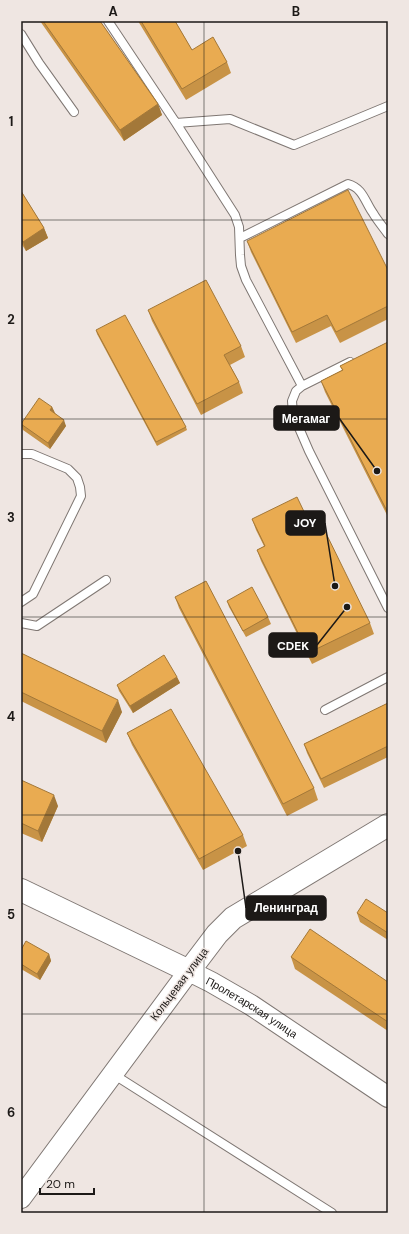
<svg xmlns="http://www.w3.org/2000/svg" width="409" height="1234" viewBox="0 0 409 1234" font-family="'DM Sans',sans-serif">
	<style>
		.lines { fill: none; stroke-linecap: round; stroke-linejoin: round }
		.service-casing { stroke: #7f7773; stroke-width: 10 }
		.tertiary-casing { stroke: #7f7773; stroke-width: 22 }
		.secondary-casing { stroke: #7f7773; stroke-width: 24 }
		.service { stroke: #fff; stroke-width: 8 }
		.tertiary { stroke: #fff; stroke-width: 20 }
		.secondary { stroke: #fff; stroke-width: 22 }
		.wall { fill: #c89346 }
		.shaded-wall { fill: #a37839 }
		.building { fill: #e9ab51; stroke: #a37839 }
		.grid { fill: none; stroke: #1c1917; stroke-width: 1; stroke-opacity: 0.55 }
		.labels { text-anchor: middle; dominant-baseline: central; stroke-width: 3; stroke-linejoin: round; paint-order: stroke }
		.street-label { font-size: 11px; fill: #1c1917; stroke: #efe6e2 }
		.leader { fill: none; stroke: #1c1917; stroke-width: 1.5 }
		.callout-dot { fill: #1c1917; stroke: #efe6e2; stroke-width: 1.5 }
		.callout { fill: #1c1917; stroke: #1c1917; stroke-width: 1.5 }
		.callout-label { font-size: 12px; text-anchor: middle; font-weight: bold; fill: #fff }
		.neatline { fill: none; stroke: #1c1917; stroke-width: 1.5 }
		.grid-label { font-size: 13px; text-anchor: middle; font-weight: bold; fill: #1c1917 }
	</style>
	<rect width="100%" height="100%" fill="#efe6e2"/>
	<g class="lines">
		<g class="service-casing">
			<path id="service" d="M108 21 176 123 230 119 294 145 388 106
				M21 34 39 63 74 112
				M176 123 235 215 239 227 240 255 241 266 246 280 302 386
				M240 238 348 184C363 188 365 202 373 213 377 220 383 227 388 234
				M350 362 302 386 296 391 292 401 293 414 309 451 388 608
				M21 454H32L68 469 77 478 80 487 81 496 33 594 21 602
				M21 623 37 626 106 580
				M325 710 388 677
				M113 1074 332 1213"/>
		</g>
		<g class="tertiary-casing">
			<g id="tertiary">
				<path id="s1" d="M21 1198 189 971 211 982 251 1005 388 1097"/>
			</g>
		</g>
		<g class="secondary-casing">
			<path id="secondary" d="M21 890 189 971 217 934 233 918 388 825"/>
		</g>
		<use href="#service" class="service"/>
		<use href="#tertiary" class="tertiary"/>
		<use href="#secondary" class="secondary"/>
	</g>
	<path class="wall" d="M40 21H100L158 104 162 115 124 141Z
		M138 21H175L192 50 227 62 231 73 186 100Z
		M21 191 44 228 48 238 26 251 21 243Z
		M247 241 388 270V319L340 343 331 326 296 343 251 252Z
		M148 310 241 346 245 357 230 365 239 382 243 393 201 415 152 321Z
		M96 330 186 427 187 430 157 446 97 334Z
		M388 342V517L325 392 321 381 342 370 340 366Z
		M52 407 55 413 66 426 50 449 23 430 21 423Z
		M252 519 310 524 370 623 374 634 312 664 261 561 257 550 264 546 256 530Z
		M175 597 314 788 318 800 287 816 179 608Z
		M227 601 268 617 271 624 246 637 229 607Z
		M21 653 122 712 106 743 21 701Z
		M177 677 180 683 133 713 119 691 117 685Z
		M388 703V757L324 788 307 753 304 744Z
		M127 733 243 835 247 846 203 870 132 745Z
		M21 780 58 806 42 842 21 833Z
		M357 913H388V940L360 922Z
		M21 950 49 954 51 961 40 980 21 969Z
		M291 957 388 982V1031L295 969Z"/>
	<path class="shaded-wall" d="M158 104 162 115 124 141 120 130Z
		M44 228 48 238 26 251 23 242Z
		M52 407 55 413 50 410Z
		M64 420 66 426 50 449 48 443Z
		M177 677 180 683 133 713 130 706Z
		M118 700 122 712 106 743 102 731Z
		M54 795 58 806 42 842 38 831Z
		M49 954 51 961 40 980 37 974Z"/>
	<path class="building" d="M43 21H100L158 104 120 130Z
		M141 21H175L192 50 213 37 227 62 182 89Z
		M348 190 388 270V306L336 332 327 315 292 332 247 241Z
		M21 191 44 228 23 242 21 239Z
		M206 280 241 346 224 355 239 382 197 404 148 310Z
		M125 315 186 427 156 442 96 330Z
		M388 342V513L321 381 343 370 340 366Z
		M39 398 52 407 50 410 64 420 48 443 21 424Z
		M297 497 310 524 319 519 370 623 308 653 257 550 265 546 252 519Z
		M206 581 314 788 283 804 175 597Z
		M252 587 268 617 243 631 227 601Z
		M21 653 118 700 102 731 21 692Z
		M164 655 177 677 130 706 117 685Z
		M388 703V746L321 779 304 744Z
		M171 709 243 835 199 859 127 733Z
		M21 780 54 795 38 831 21 823Z
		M366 899 388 913V933L357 913Z
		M310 929 388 982V1022L291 957Z
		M26 941 49 954 37 974 21 964V950Z"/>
	<path class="grid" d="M204 21V1213M21 220H388M21 419H388M21 617H388M21 815H388M21 1014H388"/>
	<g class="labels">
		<g class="street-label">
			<text transform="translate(179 984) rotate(-53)">Кольцевая улица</text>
			<text stroke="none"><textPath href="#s1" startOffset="355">Пролетарская улица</textPath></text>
		</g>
	</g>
	<path class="leader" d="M377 471L339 418M335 586L325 523M347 607L317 645M238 851L246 908"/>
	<g class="callout-dot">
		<circle cx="377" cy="471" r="4"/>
		<circle cx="335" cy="586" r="4"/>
		<circle cx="347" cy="607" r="4"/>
		<circle cx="238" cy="851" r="4"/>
	</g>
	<g class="callout">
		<rect x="274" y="406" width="65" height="24" rx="4"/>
		<rect x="286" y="511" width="39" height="24" rx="4"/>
		<rect x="269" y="633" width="48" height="24" rx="4"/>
		<rect x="246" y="896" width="80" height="24" rx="4"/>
	</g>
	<g class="callout-label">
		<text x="306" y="423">Мегамаг</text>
		<text x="305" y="527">JOY</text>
		<text x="293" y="650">CDEK</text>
		<text x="286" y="912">Ленинград</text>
	</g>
	<rect width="409" height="1234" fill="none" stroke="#efe6e2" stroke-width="44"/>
	<path d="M40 1188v6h54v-6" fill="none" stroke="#1c1917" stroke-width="2"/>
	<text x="46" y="1188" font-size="12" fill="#1c1917" stroke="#efe6e2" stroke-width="3" paint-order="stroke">20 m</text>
	<rect x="22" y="22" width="365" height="1190" class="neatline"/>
	<g class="grid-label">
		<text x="113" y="16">A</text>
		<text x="296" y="16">B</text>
		<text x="11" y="126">1</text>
		<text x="11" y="324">2</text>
		<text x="11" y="522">3</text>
		<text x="11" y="721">4</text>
		<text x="11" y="919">5</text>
		<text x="11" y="1117">6</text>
	</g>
</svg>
